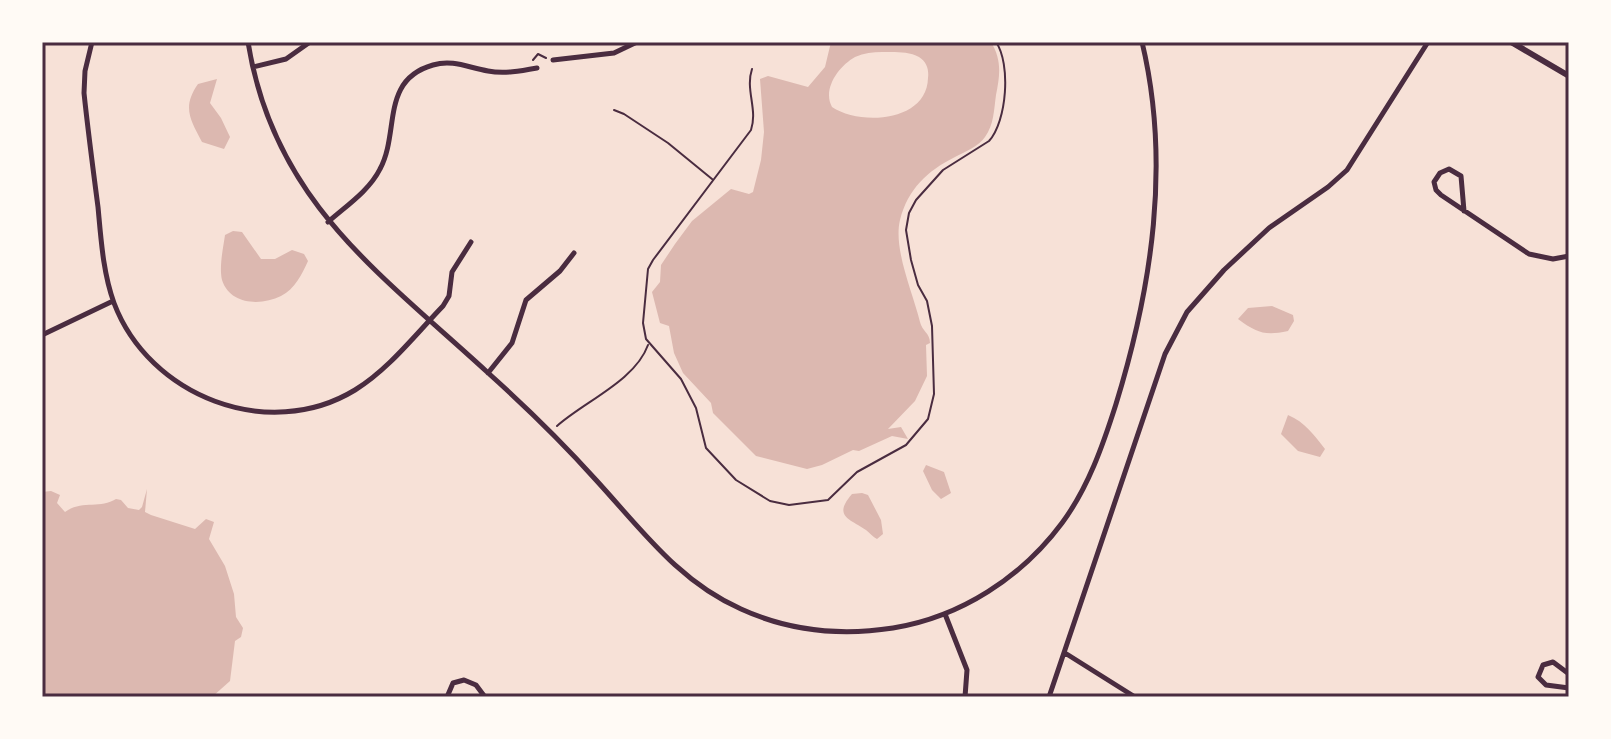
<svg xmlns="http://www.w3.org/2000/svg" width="1611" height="739" viewBox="0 0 1611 739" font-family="'Noto Sans',sans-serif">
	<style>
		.water { fill: #dcb8b0; fill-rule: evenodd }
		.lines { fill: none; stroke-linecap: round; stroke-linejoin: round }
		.path { stroke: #4a2c40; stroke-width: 2 }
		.minor { stroke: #4a2c40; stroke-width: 5 }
		.tertiary { stroke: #4a2c40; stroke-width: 6 }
		.neatline { fill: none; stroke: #4a2c40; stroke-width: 3 }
	</style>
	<rect width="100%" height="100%" fill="#f7e1d7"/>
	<path class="water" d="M831 42H991C1002 60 1000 75 996 95 994 109 994 125 985 137 979 146 965 152 955 157 927 171 908 189 900 220 893 249 913 293 920 322 922 331 930 333 930 343L926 345 927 376 915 401 888 429 901 427 908 439 892 436 859 451 853 450 822 465 807 469 756 456 713 413 711 403 683 373 674 353 669 326 660 323 652 292 660 282 661 265 675 244 692 221 731 189 749 194 753 192 761 160 764 132 760 79 768 76 808 87 825 67ZM882 52C894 52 908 51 919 57 927 62 929 70 928 78 927 122 860 126 832 107 822 89 839 66 855 57 864 53 873 52 882 52Z
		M217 79 210 103 221 118 230 137 224 149 202 142C190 119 182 107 198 84Z
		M233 231 242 232 261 259H275L292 250 304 254 308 261C302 274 295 289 281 296 261 306 230 305 222 280 219 267 223 249 225 235Z
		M1272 306 1293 315 1294 321 1288 331C1265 336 1257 333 1238 319L1248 308Z
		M1288 415C1305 422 1314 435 1325 449L1320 457 1298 451 1281 434Z
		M926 465 944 472 951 493 941 499 932 490 923 471Z
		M147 489 145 512 151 515 195 529 206 519 214 522 209 539 225 566 234 594 236 617 243 628 241 637 235 641 230 681 212 697H42V492L51 491 60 495 57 503 65 512C81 500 100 509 116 499L121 500 128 508 139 510 142 507Z
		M862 493 868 495 881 520 883 534 877 539C873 537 870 533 866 530 851 519 832 517 852 494Z"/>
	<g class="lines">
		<path class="path" d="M533 60 538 54 546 58
			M752 69C745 90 758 109 751 130L653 260 648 269 643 323 646 339 681 379 696 408 706 448 736 480 770 501 789 505 828 500 857 472 906 445 928 419 934 394 932 326 927 301 918 285 911 260 906 230 909 213 916 200 943 170 989 141C1007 121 1011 64 996 42
			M614 110 624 114 668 143 712 179
			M557 426C585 401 635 381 648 345"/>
		<path class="minor" d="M92 42 85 71 84 93C88 131 93 169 98 207 101 239 103 273 114 303 149 396 268 443 355 390 389 369 415 335 443 306L449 296 452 272 471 242
			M248 42C273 199 377 271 486 371 525 406 562 442 596 480 641 529 679 582 741 609 789 631 841 636 893 628 961 617 1022 577 1062 523 1088 488 1103 445 1116 404 1152 287 1171 163 1142 42
			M553 60 614 53 637 42
			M253 67 286 59 310 42
			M1464 211 1461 176 1449 169 1440 173 1434 182 1436 190 1441 195 1529 254 1553 259 1569 256
			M328 222C346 206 369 191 380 169 400 132 380 80 433 65 453 59 469 68 488 71 504 74 521 71 537 68
			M42 335 113 301
			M488 373 512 343 526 300 560 271 574 253
			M945 614 967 670 965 697
			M1065 653 1135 697
			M1569 674 1553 662 1543 665 1538 677 1546 685 1569 688
			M447 697 453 683 464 680 476 685 485 697
			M1049 697 1165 354 1187 312 1224 270 1269 228 1328 187 1347 170 1428 42"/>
		<path class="tertiary" d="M1511 42 1569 76"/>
	</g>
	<rect width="1611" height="739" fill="none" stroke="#fffaf5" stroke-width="88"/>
	<rect x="44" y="44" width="1523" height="651" class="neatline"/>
</svg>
